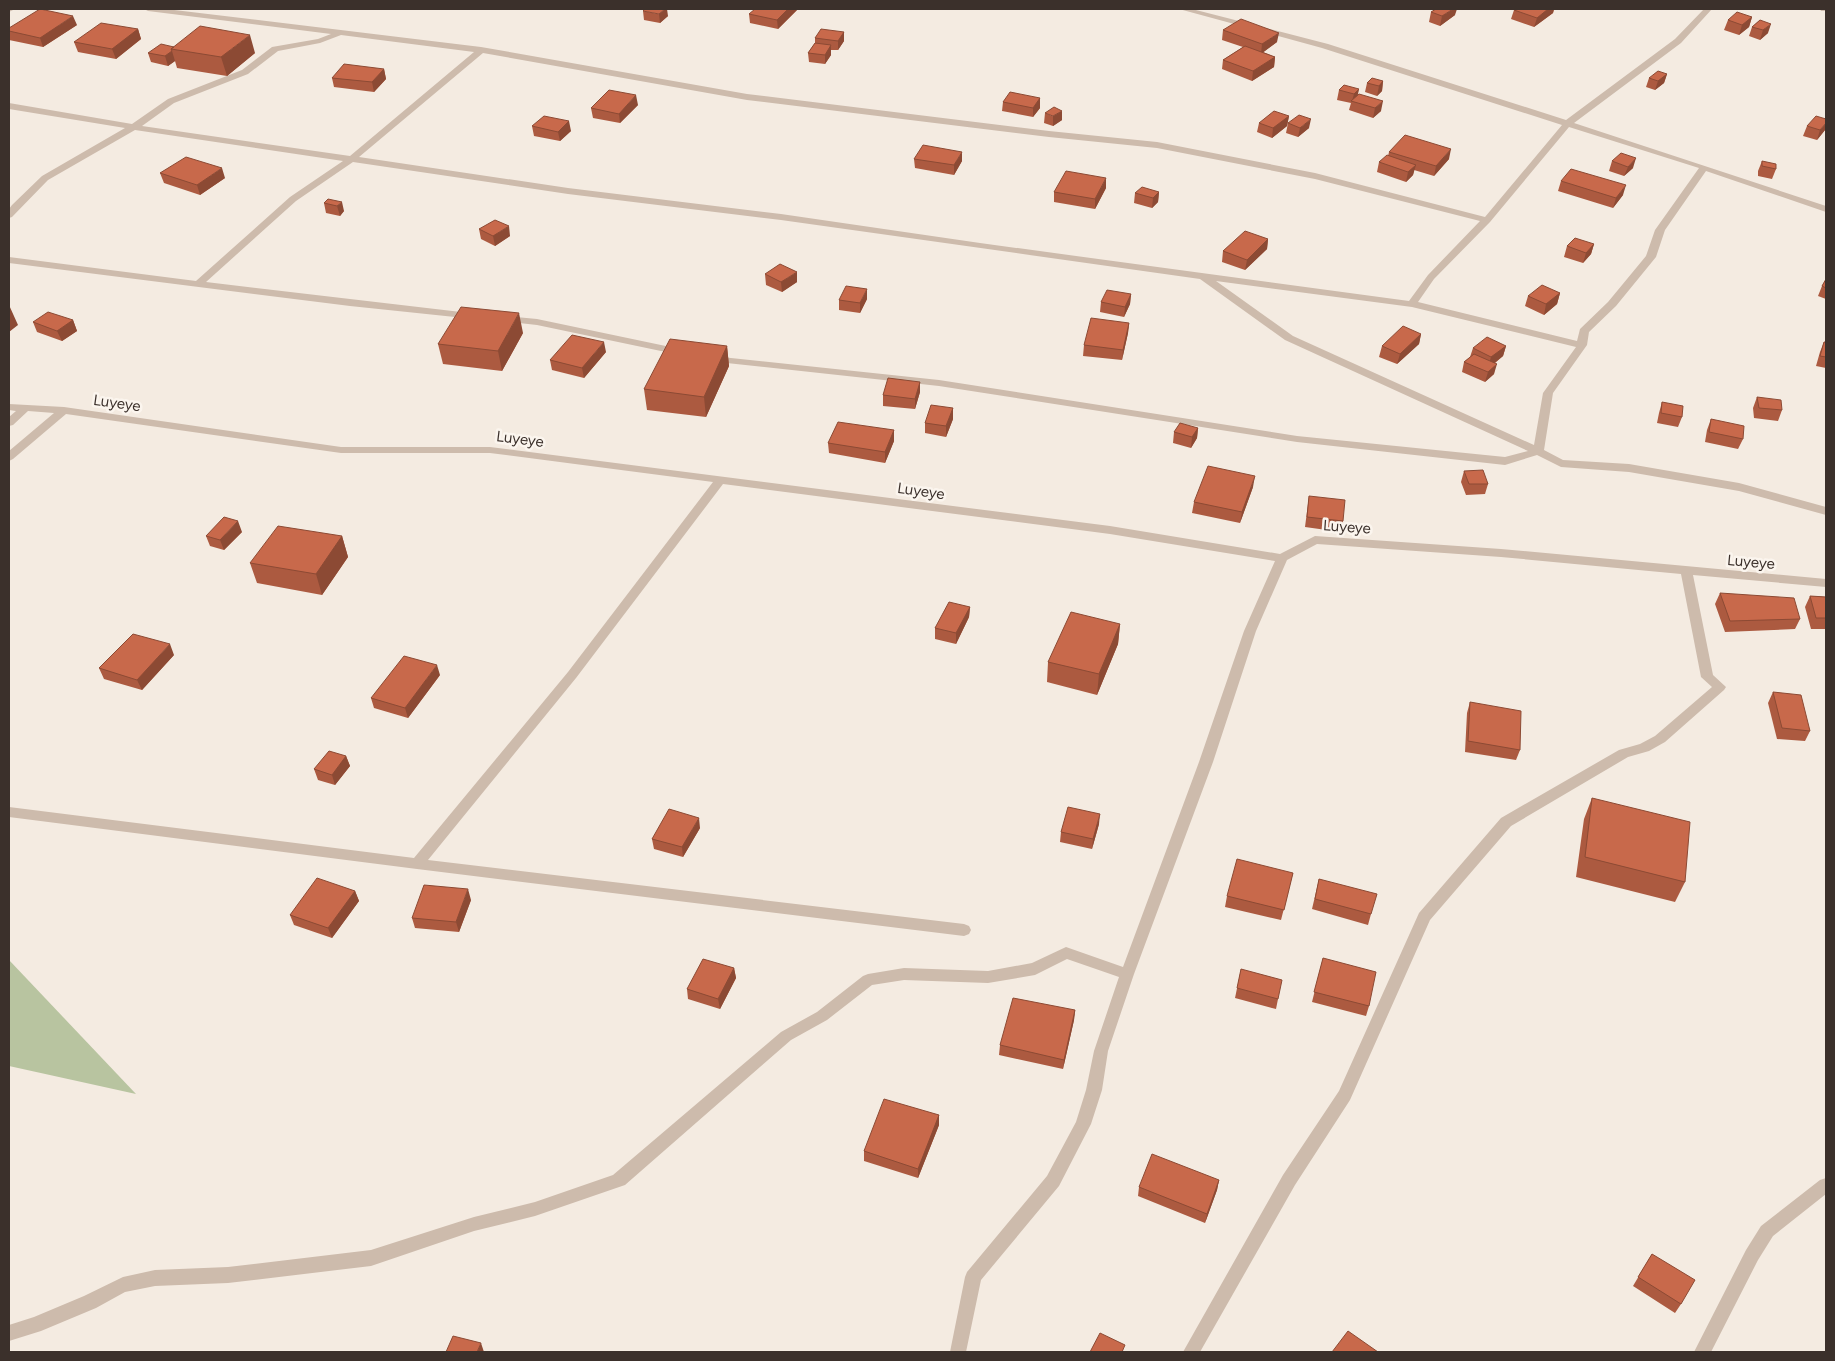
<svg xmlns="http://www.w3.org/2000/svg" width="1835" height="1361" viewBox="0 0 1835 1361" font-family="Figtree,sans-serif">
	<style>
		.green { fill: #b8c4a0 }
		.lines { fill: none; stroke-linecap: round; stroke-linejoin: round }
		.minor { fill: #cdbbac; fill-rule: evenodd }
		.wall { fill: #ac5a40 }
		.shaded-wall { fill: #8c4a34 }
		.building { fill: #c8694b; stroke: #8c4a34 }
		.labels { text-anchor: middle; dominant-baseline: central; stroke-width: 5; stroke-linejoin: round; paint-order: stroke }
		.street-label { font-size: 15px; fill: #3b302b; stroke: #fbf5ee }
	</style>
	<rect width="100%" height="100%" fill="#f4ebe1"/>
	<path class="green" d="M9 960 136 1094 9 1066Z"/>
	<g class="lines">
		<path class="minor" d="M9 9H15L9 12Z
			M144 9H166L481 47 747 94 1049 131 1157 142 1315 173 1485 217 1562 125 1322 48 1179 9H1192L1328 44 1566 120 1675 39 1704 9H1712L1681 43 1574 123 1826 206V212L1706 171 1665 230 1656 257 1616 306 1589 332 1587 345 1553 393 1544 450 1563 460 1629 464 1739 483 1826 507V515L1739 491 1629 472 1561 467 1537 455 1505 465 1297 442 939 386 708 361 707 359 708 357 712 356 939 380 1297 436 1505 457 1528 451 1285 340 1200 279 781 220 568 194 353 162 296 201 206 282 478 314 479 316 474 319 350 306 9 263V257L196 281 290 197 343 161 135 130 48 180 12 217 9 218V209L12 205 42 176 125 128 9 109V103L132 124 168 99 242 70 272 47 318 39 331 34 148 11ZM341 35 474 52 350 156 142 126 174 103 248 74 278 51 320 43ZM483 53 747 100 1049 137 1157 148 1315 179 1480 221 1428 275 1409 301 980 243 781 214 568 188 359 157ZM1569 127 1699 168 1655 230 1646 256 1608 302 1580 329 1577 341 1418 302 1434 279 1490 222ZM1216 281 1412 307 1576 347 1543 393 1534 445 1293 336Z
			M1820 9H1826V11H1821Z
			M504 316 537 319 680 349 685 352 680 355 537 325 500 321V317Z
			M9 404 64 407 341 447H490L1110 526 1280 554 1315 536 1501 549 1826 579V587L1693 575 1713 675 1726 687 1724 690 1665 742 1649 751 1628 757 1511 826 1430 920 1350 1100 1295 1185 1200 1352H1183L1283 1175 1339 1091 1419 913 1501 818 1619 750 1640 744 1655 736 1712 687 1701 677 1681 574 1501 557 1317 544 1287 560 1256 631 1213 762 1134 974 1108 1051 1102 1090 1091 1124 1059 1186 981 1280 966 1352H950L965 1277 967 1272 1047 1176 1076 1122 1086 1090 1094 1051 1119 977 1067 959 1035 975 988 983 904 980 872 985 827 1020 791 1040 625 1185 535 1216 474 1231 371 1266 228 1283 155 1286 125 1292 96 1308 41 1331 9 1341V1325L34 1317 84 1296 123 1277 155 1270 228 1267 371 1250 474 1217 535 1202 613 1175 781 1032 817 1012 863 976 868 974 904 968 988 971 1032 963 1066 947 1123 967 1199 762 1244 631 1275 561 1110 534 723 484 576 678 428 860 964 924 969 926 971 930 969 934 964 936 417 869 9 817V807L414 858 568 672 713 482 490 453H341L66 414 13 459 9 461V451L54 413 28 411 13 425 9 426V417L16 411 9 410Z
			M1826 1178V1194L1773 1236 1758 1260 1711 1352H1694L1746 1250 1761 1226 1820 1180Z"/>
	</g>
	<path class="wall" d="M1515 9H1554L1553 13 1534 27 1511 19 1514 10Z
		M797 10 778 29 750 23 749 14Z
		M643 11 668 16 660 23 644 20Z
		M1431 12 1455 15 1440 26 1429 22Z
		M1752 17 1749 27 1739 35 1724 30 1728 20Z
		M1760 20 1768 33 1760 40 1749 36 1752 27Z
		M77 25 43 47 9 40V28Z
		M138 29 141 39 116 59 78 52 74 42Z
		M1223 30 1277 42 1263 52 1275 57 1274 67 1252 81 1222 69 1223 60 1243 47 1222 40Z
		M844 32V41L838 50H831V55L825 64 809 62 808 53 815 43V38Z
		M174 47 255 53 227 76 177 68 175 61 168 66 151 62 148 53Z
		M384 69 386 79 374 92 334 87 332 78Z
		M1667 74 1664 83 1655 90 1646 87 1649 78Z
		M1383 81 1382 91 1377 96 1365 92 1367 83Z
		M1359 89 1357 95 1381 111 1373 118 1349 110 1351 103 1337 100 1339 90Z
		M1040 98V108L1033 117 1002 111 1003 102Z
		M638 105 620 123 593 118 591 108Z
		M1045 113 1062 120 1053 126 1044 123Z
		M1289 116 1287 126 1272 138 1257 132 1259 123Z
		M1288 123 1309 128 1298 137 1286 133Z
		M532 126 571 131 560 141 534 136Z
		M1807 126 1825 130 1817 140 1803 136Z
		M1389 152 1449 159 1434 176 1414 170 1413 175 1406 182 1377 172 1379 162 1388 156Z
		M914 159 962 161 954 175 915 168Z
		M1612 161 1633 168 1624 176 1609 171Z
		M1762 161 1776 169 1772 179 1758 176V171Z
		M160 173 225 178 200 195 164 183Z
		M1561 181 1623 195 1613 208 1558 191Z
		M1106 188 1095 209 1054 202V192Z
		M1159 192 1158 202 1152 208 1134 203 1135 193Z
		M328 199 344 211 340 216 326 213 324 203Z
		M479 229 510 236 495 246 481 239Z
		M1268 239 1267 249 1245 270 1222 262 1223 251Z
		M1594 244 1591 254 1583 263 1564 257 1567 246Z
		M765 274 797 282 782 292 766 285Z
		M1826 279V299L1818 296 1822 286Z
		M1560 293 1557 304 1544 315 1525 306 1528 296Z
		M1131 294 1130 304 1124 317 1100 312 1101 302Z
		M867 299 860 313 839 310V300Z
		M73 320 77 331 62 341 37 332 33 322Z
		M1129 323 1128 333 1122 360 1083 356 1084 345Z
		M523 333 502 371 443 364 438 344Z
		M1421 334 1419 344 1397 364 1379 357 1382 346Z
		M1824 342H1826V368L1816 366 1820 352Z
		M727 346 729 366 706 417 647 410 644 389Z
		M1506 346 1503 356 1495 363 1494 374 1485 382 1462 372 1464 362 1470 357 1473 348Z
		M606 352 584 378 552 370 550 360Z
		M920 382V392L915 409 883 406V395Z
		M1757 397 1782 410 1778 421 1754 418 1753 408Z
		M1662 402 1682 417 1678 427 1657 423 1659 413Z
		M953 408V419L946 437 925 433V423Z
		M1711 419 1743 439 1738 449 1705 442 1707 430Z
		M1198 428 1197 438 1191 448 1173 443 1174 432Z
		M894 430V441L885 463 829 453 828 443Z
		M1464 471 1488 484 1485 494 1466 495 1461 482Z
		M1253 487 1240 523 1192 513 1194 502Z
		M1309 496 1343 521 1341 532 1305 527Z
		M242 532 224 550 210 546 206 536Z
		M342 536 348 557 322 595 257 583 250 563Z
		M1720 593 1800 619 1795 629 1725 632 1715 604Z
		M1810 596 1826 597V629H1811L1805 607Z
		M970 607 969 617 956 644 935 639V628Z
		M1120 624 1118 644 1097 695 1047 682 1048 662Z
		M174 655 142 690 104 679 99 668Z
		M440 675 408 718 374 708 371 698Z
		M1773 692 1810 731 1805 741 1777 739 1768 703Z
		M1470 702 1520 750 1516 760 1465 752 1467 713Z
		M346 756 350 766 335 785 318 780 314 769Z
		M1592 798 1685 882 1675 902 1576 877 1584 819Z
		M1099 824 1092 849 1060 842 1061 832Z
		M700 828 683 857 654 849 652 839Z
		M1293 873 1281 920 1225 907 1227 896Z
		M1319 879 1371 914 1368 925 1312 909Z
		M355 891 359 901 332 938 294 925 290 915Z
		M471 900 459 932 415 928 412 918Z
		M1323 958 1369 1006 1366 1016 1312 1002Z
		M734 968 736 978 720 1009 688 999 687 989Z
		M1241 969 1278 999 1276 1009 1235 998Z
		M1075 1010 1074 1020 1063 1069 999 1055 1000 1045Z
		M939 1115V1125L918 1178 864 1161V1151Z
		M1219 1180 1217 1190 1205 1223 1138 1196 1139 1187Z
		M1652 1254 1681 1304 1675 1313 1633 1286Z"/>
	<path class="shaded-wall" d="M665 9H667L668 16 660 23 659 14Z
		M788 9H797V10L778 29 777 20Z
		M1453 9H1457L1455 15 1440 26 1442 16Z
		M1548 9H1554L1553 13 1534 27 1537 18Z
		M73 16 77 25 43 47 40 38Z
		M1752 17 1749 27 1739 35 1742 25Z
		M1771 24 1768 33 1760 40 1763 30Z
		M138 29 141 39 116 59 112 49Z
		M844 32V41L838 50V41Z
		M1279 33 1277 42 1261 54 1262 44Z
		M250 35 255 53 227 76 221 57Z
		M831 45V55L825 64V55Z
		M172 51 175 61 168 66 165 56Z
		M1275 57 1274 67 1252 81 1253 71Z
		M384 69 386 79 374 92 372 82Z
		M1667 74 1664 83 1655 90 1658 81Z
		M1383 81 1382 91 1377 96 1379 86Z
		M1359 89 1357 99 1352 101 1354 94Z
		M636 95 638 105 620 123 619 114Z
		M1040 98V108L1033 117V108Z
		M1383 101 1381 111 1373 118 1375 108Z
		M1062 111V120L1053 126V116Z
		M1289 116 1287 126 1272 138 1273 128Z
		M1311 119 1309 128 1298 137 1300 128Z
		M569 121 571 131 560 141 558 132Z
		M1826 123 1825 130 1817 140 1820 130Z
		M1451 149 1449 159 1434 176 1436 166Z
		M962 152V161L954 175V165Z
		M1636 158 1633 168 1624 176 1628 167Z
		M1416 165 1413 175 1406 182 1408 172Z
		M222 168 225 178 200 195 197 185Z
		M1106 178V188L1095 209V199Z
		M1626 185 1623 195 1613 208 1616 198Z
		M1159 192 1158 202 1152 208 1153 198Z
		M342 202 344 211 340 216 337 206Z
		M509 226 510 236 495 246 493 236Z
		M1268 239 1267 249 1245 270 1247 260Z
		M1594 244 1591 254 1583 263 1586 253Z
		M797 272V282L782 292 781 282Z
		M867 289V299L860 313V303Z
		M1560 293 1557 304 1544 315 1546 304Z
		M1131 294 1130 304 1124 317 1125 307Z
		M9 305 18 325 9 332Z
		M519 313 523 333 502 371 498 351Z
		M73 320 77 331 62 341 57 331Z
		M1129 323 1128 333 1122 360 1123 350Z
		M1421 334 1419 344 1397 364 1400 354Z
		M604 342 606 352 584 378 582 368Z
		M727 346 729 366 706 417 704 397Z
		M1506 346 1503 356 1488 368 1491 357Z
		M1497 364 1494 374 1485 382 1488 372Z
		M920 382V392L915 409V399Z
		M953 408V419L946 437V426Z
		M1198 428 1197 438 1191 448 1192 437Z
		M894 430V441L885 463V452Z
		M1255 476 1253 487 1240 523 1242 512Z
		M238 521 242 532 224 550 220 540Z
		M342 536 348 557 322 595 316 574Z
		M970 607 969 617 956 644V633Z
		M1120 624 1118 644 1097 695 1099 674Z
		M170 644 174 655 142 690 137 680Z
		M437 665 440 675 408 718 405 708Z
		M346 756 350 766 335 785 332 775Z
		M1100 814 1099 824 1092 849 1093 839Z
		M699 818 700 828 683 857 682 847Z
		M468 889 471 900 459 932 456 922Z
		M355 891 359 901 332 938 328 928Z
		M734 968 736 978 720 1009 718 999Z
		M1075 1010 1074 1020 1063 1069 1064 1060Z
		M939 1115V1125L918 1178V1169Z
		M1219 1180 1217 1190 1205 1223 1207 1214Z
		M481 1343 484 1352H477Z"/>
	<path class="building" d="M40 9 73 16 40 38 9 31V28Z
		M645 9H665L659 14 643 11Z
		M755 9H788L777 20 749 14Z
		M1436 9H1453L1442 16 1431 12Z
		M1515 9H1548L1537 18 1514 10Z
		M1737 12 1752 17 1742 25 1728 20Z
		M1241 19 1279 33 1262 44 1223 30Z
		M1760 20 1771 24 1763 30 1752 27Z
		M101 23 138 29 112 49 74 42Z
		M200 26 250 35 221 57 171 49Z
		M821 29 844 32 838 41 815 38Z
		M815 43 831 45 825 55 808 53Z
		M161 44 174 47 171 49 172 51 165 56 148 53Z
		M1245 46 1275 57 1253 71 1223 60Z
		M344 64 384 69 372 82 332 78Z
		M1658 71 1667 74 1658 81 1649 78Z
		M1372 78 1383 81 1379 86 1367 83Z
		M1344 85 1359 89 1354 94 1339 90Z
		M609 90 636 95 619 114 591 108Z
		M1010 92 1040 98 1033 108 1003 102Z
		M1359 94 1383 101 1375 108 1351 101Z
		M1054 107 1062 111 1053 116 1045 113Z
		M1274 111 1289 116 1273 128 1259 123Z
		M1299 115 1311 119 1300 128 1288 123Z
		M544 116 569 121 558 132 532 126Z
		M1816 116 1826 119V123L1820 130 1807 126Z
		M1405 135 1451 149 1436 166 1389 152Z
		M923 145 962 152 954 165 914 159Z
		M1621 153 1636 158 1628 167 1612 161Z
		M1387 155 1416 165 1408 172 1379 162Z
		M186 157 222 168 197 185 160 173Z
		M1762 161 1776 164V169L1762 166Z
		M1571 169 1626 185 1616 198 1561 181Z
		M1066 171 1106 178 1095 199 1054 192Z
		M1142 187 1159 192 1153 198 1135 193Z
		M328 199 342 202 337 206 324 203Z
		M495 220 509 226 493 236 479 229Z
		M1245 231 1268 239 1247 260 1223 251Z
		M1575 238 1594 244 1586 253 1567 246Z
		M780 264 797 272 781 282 765 274Z
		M1826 279V288L1822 286Z
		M1542 285 1560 293 1546 304 1528 296Z
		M846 286 867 289 860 303 839 300Z
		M1107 290 1131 294 1125 307 1101 302Z
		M461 307 519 313 498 351 438 344Z
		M48 312 73 320 57 331 33 322Z
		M1091 318 1129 323 1123 350 1084 345Z
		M1403 326 1421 334 1400 354 1382 346Z
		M572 335 604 342 582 368 550 360Z
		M1487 337 1506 346 1491 357 1473 348Z
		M670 339 727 346 704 397 644 389Z
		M1824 342H1826V357L1820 356Z
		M1474 354 1497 364 1488 372 1464 362Z
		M888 378 920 382 915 399 883 395Z
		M1757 397 1781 400 1782 410 1759 408Z
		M1662 402 1683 406 1682 417 1661 413Z
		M931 405 953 408 946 426 925 423Z
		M1711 419 1744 426 1743 439 1709 432Z
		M838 422 894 430 885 452 828 443Z
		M1180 423 1198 428 1192 437 1174 432Z
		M1208 466 1255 476 1242 512 1194 502Z
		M1483 470 1488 484H1469L1464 471Z
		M1309 496 1345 500 1343 521 1307 517Z
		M224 517 238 521 220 540 206 536Z
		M278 526 342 536 316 574 250 563Z
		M1720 593 1794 598 1800 619 1730 621Z
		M1810 596 1826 597V618H1816Z
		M949 602 970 607 956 633 935 628Z
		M1071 612 1120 624 1099 674 1048 662Z
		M133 634 170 644 137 680 99 668Z
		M404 656 437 665 405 708 371 698Z
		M1773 692 1801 695 1810 731 1782 728Z
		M1470 702 1521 711 1520 750 1468 741Z
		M329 751 346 756 332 775 314 769Z
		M1592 798 1690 822 1685 882 1585 857Z
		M1068 807 1100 814 1093 839 1061 832Z
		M669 809 699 818 682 847 652 839Z
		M1237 859 1293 873 1284 910 1227 896Z
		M317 878 355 891 328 928 290 915Z
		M1319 879 1377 894 1371 914 1315 899Z
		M424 885 468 889 456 922 412 918Z
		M1323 958 1376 972 1369 1006 1314 992Z
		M703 959 734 968 718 999 687 989Z
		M1241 969 1282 980 1278 999 1237 988Z
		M1013 998 1075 1010 1064 1060 1000 1045Z
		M884 1099 939 1115 918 1169 864 1151Z
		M1152 1154 1219 1180 1207 1214 1139 1187Z
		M1652 1254 1695 1280 1681 1304 1638 1277Z
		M1348 1331 1378 1352H1332Z
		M1100 1333 1125 1345 1122 1352H1090Z
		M453 1336 481 1343 477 1352H446Z"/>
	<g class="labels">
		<g class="street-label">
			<text transform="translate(117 403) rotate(8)">Luyeye</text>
			<text transform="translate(520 439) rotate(7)">Luyeye</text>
			<text transform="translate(921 491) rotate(8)">Luyeye</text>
			<text transform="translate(1347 527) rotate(4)">Luyeye</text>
			<text transform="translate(1751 562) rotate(5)">Luyeye</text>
		</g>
	</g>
	<rect width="1835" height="1361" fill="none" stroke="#3b302b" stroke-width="20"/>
</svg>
